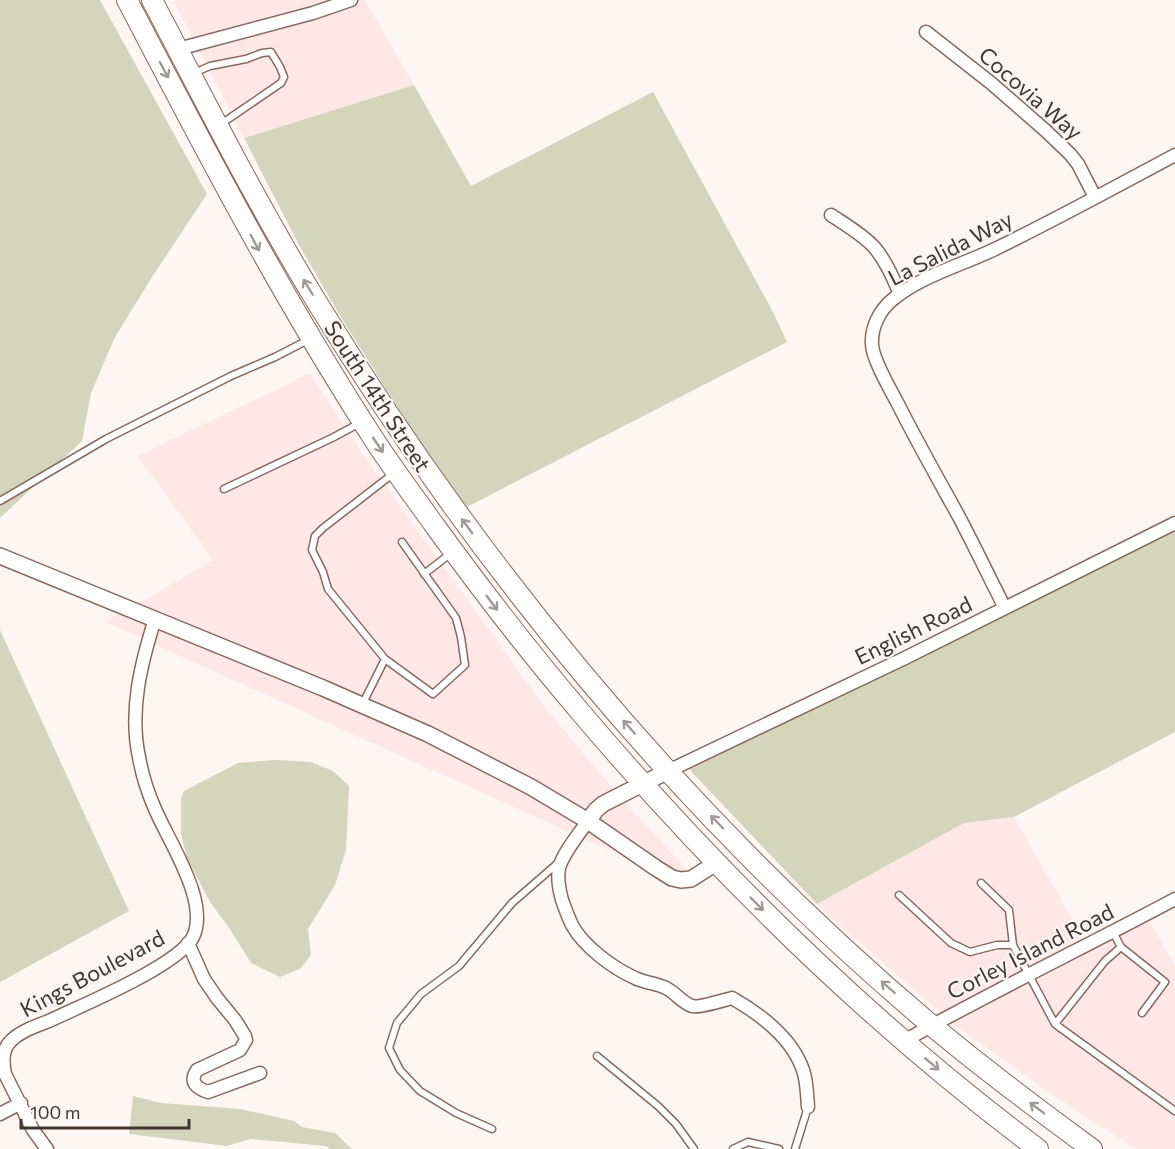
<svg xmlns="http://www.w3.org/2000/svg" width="1175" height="1149" viewBox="0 0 1175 1149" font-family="Commissioner,sans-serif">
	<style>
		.commercial { fill: #fee8e6 }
		.green { fill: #d3d5bc }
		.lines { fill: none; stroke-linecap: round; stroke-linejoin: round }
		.service-casing { stroke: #876a5d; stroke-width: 9 }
		.minor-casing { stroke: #876a5d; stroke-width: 15 }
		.tertiary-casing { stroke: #876a5d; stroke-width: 18 }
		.trunk-casing { stroke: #876a5d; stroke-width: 22 }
		.service { stroke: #fff; stroke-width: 6 }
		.minor { stroke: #fff; stroke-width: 12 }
		.tertiary { stroke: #fff; stroke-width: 15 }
		.trunk { stroke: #fff; stroke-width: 20 }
		.oneway { stroke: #a09a98 }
		.labels { text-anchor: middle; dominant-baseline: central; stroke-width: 4.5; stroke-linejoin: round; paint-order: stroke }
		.street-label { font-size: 22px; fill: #423630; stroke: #fdf6f3 }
	</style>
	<rect width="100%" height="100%" fill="#fdf6f3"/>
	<path class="commercial" d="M173 0H365L414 85 244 138Z
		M310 373 365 457 543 705 614 790 599 799 586 813 136 605 213 560 138 456Z
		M122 612 321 694 426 740 486 770 586 827 640 864 105 622Z
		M623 800 690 873H681L674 872 597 820 600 815Z
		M1014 817 1089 949 1147 918 1175 965V1149H1136L1056 1097 957 1027 829 916 817 904 964 823Z"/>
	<path class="green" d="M0 0H100L207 194 152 277 115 337 91 393 82 441 0 518Z
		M414 85 471 186 653 92 773 312 787 342 467 507 419 441 342 319 299 245 244 138Z
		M1175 523V732L1014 817 964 823 817 904 687 767Z
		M0 630 129 911 0 982Z
		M276 760 311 762 333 771 349 786 346 850 335 885 308 929 311 955 300 969 280 977 251 963 230 929 210 902 187 858 181 834V799L184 791 238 763Z
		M133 1096 161 1103 241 1109 294 1121 302 1127 335 1133 352 1149H330L326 1146 250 1139 227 1146 129 1134Z"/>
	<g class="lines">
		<g class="service-casing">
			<path id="service" d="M194 73 210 66 246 59 262 53 271 52 280 67 284 77 281 83 221 124
				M224 489 332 438 360 423
				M0 501 106 439 231 376 275 357 308 340
				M424 574 450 554
				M385 659 433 694 465 665 461 637 456 618 402 542
				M362 705 385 659 328 589 323 572 312 550 315 536 323 528 394 473
				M981 883 1009 910 1013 945 1055 1024 1175 1111
				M899 895 951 943 970 952 997 945H1013
				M1113 932 1121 947 1165 982 1142 1013
				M1055 1024 1105 961 1121 947
				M597 1056 658 1106 676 1124 694 1149
				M492 1129 456 1113 420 1091 400 1070 389 1048 397 1023 421 994 459 966 512 903 558 863
				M733 1149 748 1142 779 1149
				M795 1149 808 1107"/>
		</g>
		<g class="minor-casing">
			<path id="minor" d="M926 32 991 83 1046 131 1070 154 1078 164 1095 197
				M178 49 313 13 351 0
				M831 215C846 225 862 234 874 247 886 261 893 278 900 294
				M1005 608C989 577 974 545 958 515 937 477 916 440 897 402 890 389 872 358 872 344 871 328 879 311 892 300 921 276 959 266 993 250 1055 220 1115 187 1175 155
				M668 771 905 658 1175 523
				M588 821C579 834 563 853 559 868 557 879 559 889 562 900 565 908 568 917 572 925 584 947 613 968 635 978 645 983 656 983 666 988 675 992 682 1003 692 1006 698 1008 724 1000 732 998 760 1014 792 1038 803 1070 807 1081 807 1095 808 1107
				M188 943 204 979 217 998 235 1020 245 1036 246 1040 240 1050 197 1070C189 1082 196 1088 208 1092L260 1073
				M904 1041C993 991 1085 947 1175 899
				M0 1114 21 1103
				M47 1149 33 1130 5 1074C3 1064 2 1051 9 1043 18 1032 36 1026 49 1021 80 1006 178 966 193 937 210 902 169 842 155 809 148 793 142 775 139 757 129 711 141 663 155 619"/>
		</g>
		<g class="tertiary-casing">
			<path id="tertiary" d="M0 556 323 688 428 734 531 787 588 821 656 868 672 878 681 880 691 879 716 863
				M588 821 596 810 603 804 668 771"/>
		</g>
		<g class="trunk-casing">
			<path id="trunk" d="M127 0C205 150 283 299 375 441 394 470 415 498 435 526 480 588 527 649 577 708 714 870 867 1021 1038 1149
				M152 0C206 103 258 206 318 304 484 574 689 820 931 1025 983 1068 1037 1109 1092 1149"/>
		</g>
		<use href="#service" class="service"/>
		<use href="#minor" class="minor"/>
		<use href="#tertiary" class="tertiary"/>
		<use href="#trunk" class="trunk"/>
	</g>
	<defs><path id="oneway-shaft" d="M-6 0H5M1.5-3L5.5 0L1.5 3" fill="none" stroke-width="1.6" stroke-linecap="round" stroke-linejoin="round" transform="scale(1.5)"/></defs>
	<g class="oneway">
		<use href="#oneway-shaft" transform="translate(164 70) rotate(62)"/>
		<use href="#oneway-shaft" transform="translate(255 243) rotate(62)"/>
		<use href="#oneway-shaft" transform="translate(308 287) rotate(-121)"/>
		<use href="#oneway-shaft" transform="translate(378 445) rotate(56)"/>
		<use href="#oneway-shaft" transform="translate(467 526) rotate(-126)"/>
		<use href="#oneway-shaft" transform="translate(492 603) rotate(53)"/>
		<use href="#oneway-shaft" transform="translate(629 727) rotate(-132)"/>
		<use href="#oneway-shaft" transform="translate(717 822) rotate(-134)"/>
		<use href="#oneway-shaft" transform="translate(757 904) rotate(45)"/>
		<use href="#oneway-shaft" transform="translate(888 987) rotate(-139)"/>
		<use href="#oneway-shaft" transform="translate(932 1064) rotate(40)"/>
		<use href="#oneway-shaft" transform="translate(1037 1108) rotate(-143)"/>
	</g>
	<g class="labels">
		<g class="street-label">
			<text transform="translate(1031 93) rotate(41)">Cocovia Way</text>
			<text transform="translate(950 248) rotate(-27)">La Salida Way</text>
			<text transform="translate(378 396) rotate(57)">South 14th Street</text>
			<text transform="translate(913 630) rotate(-26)">English Road</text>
			<text transform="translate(1030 951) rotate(-27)">Corley Island Road</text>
			<text transform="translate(92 973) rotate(-28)">Kings Boulevard</text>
		</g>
	</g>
	<path d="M21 1119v9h168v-9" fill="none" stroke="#423630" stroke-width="3"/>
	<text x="30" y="1119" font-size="18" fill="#423630" stroke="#fdf6f3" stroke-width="4.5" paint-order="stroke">100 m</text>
</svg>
